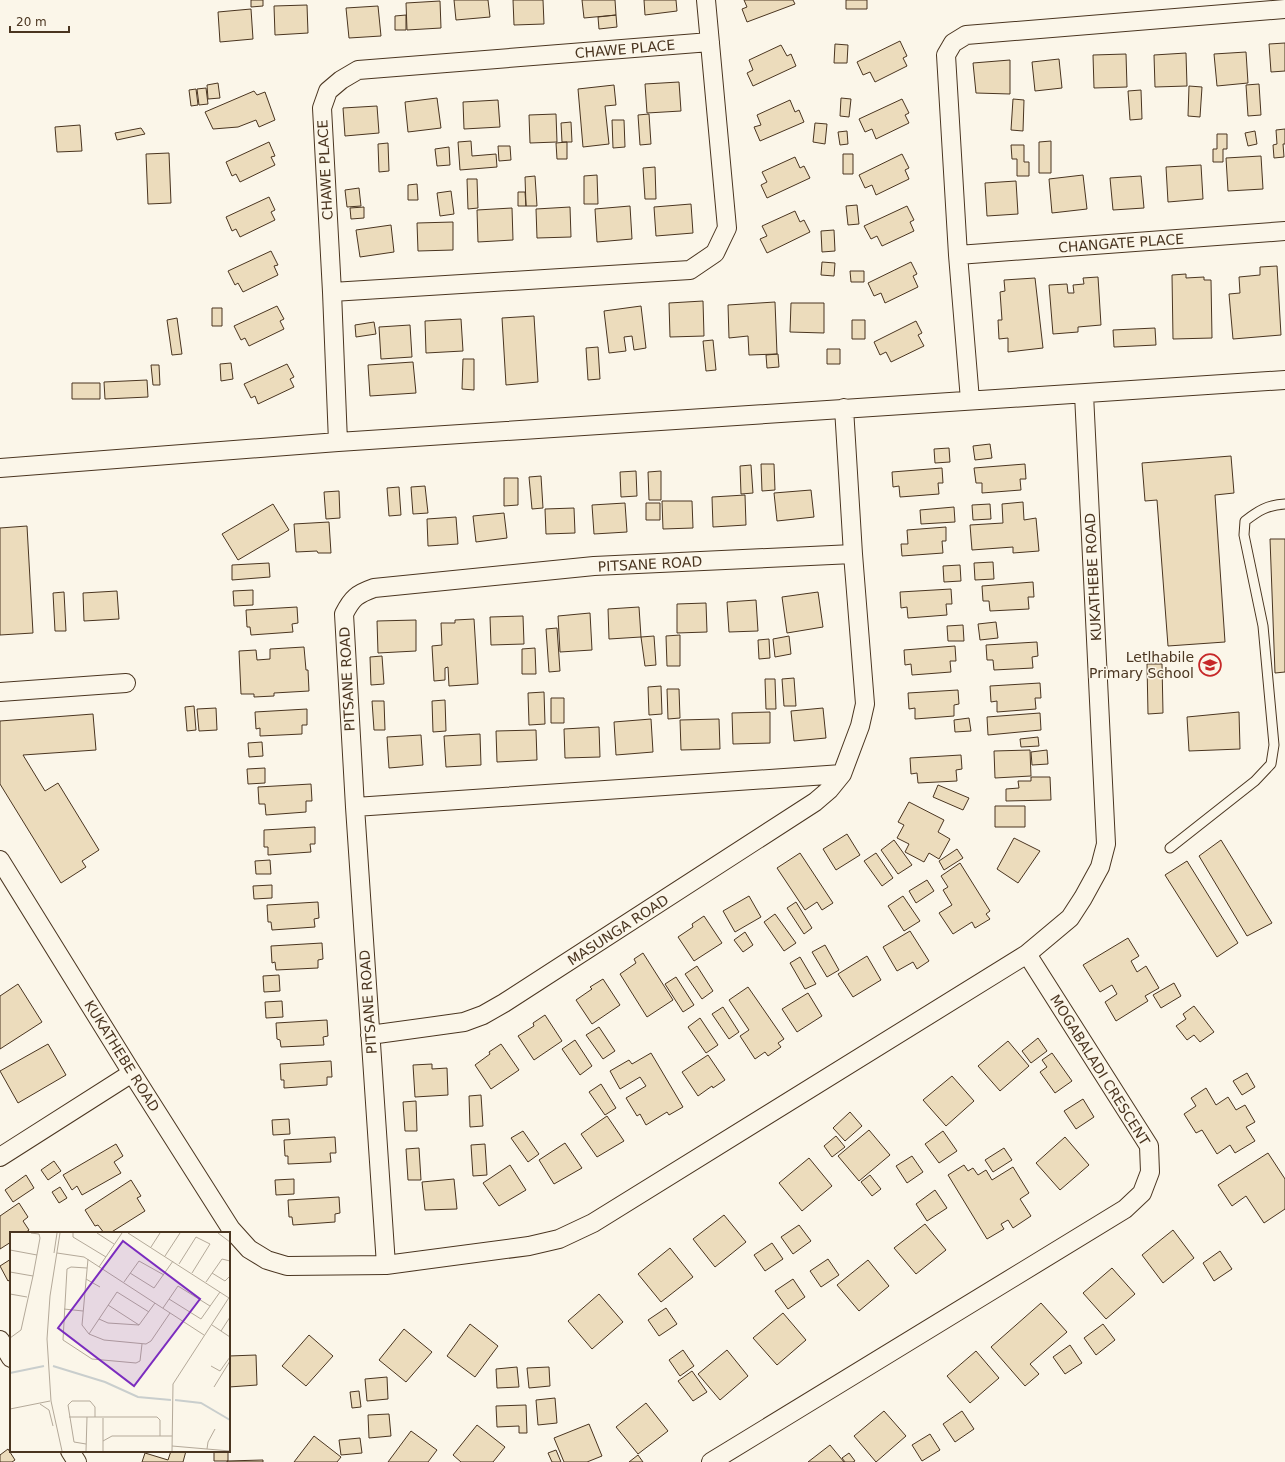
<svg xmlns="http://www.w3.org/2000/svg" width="1285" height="1462" viewBox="0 0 1285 1462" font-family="'DejaVu Sans',sans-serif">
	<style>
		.building { fill: #ecdcbc; stroke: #4a3520 }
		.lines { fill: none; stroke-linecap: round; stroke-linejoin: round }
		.lane-casing { stroke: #4a3520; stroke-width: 11 }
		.street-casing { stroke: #4a3520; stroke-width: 20 }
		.lane { stroke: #fbf6e9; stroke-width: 9 }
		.street { stroke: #fbf6e9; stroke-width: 18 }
		.labels { text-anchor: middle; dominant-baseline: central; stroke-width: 3; stroke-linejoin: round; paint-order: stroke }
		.street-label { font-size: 14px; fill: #4a3520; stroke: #fbf6e9 }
		.poi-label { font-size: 14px; fill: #4a3520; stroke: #fbf6e9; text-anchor: end }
		.inset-river { fill: none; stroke: #c9cecd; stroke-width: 2 }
		.inset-road { fill: none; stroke: #b4a999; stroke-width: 1 }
		.view { fill: #7b2cbf; fill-opacity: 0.15; stroke: #7b2cbf; stroke-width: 2 }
		.inset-edge { fill: none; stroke: #4a3520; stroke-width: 2 }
	</style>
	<rect width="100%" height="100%" fill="#fbf6e9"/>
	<path class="building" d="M251 0H263V6L251 7Z
		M454 0H488L490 17 456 20Z
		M513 0H543L544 24 514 25Z
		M582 0H615L616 15 584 18Z
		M644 0H676L677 11 645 15Z
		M744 0H793L795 4 747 22 742 9 747 7Z
		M846 0H867V9H846Z
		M440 1 441 28 407 30 406 3Z
		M307 5 308 33 275 35 274 6Z
		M378 6 381 36 349 38 346 8Z
		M251 9 253 39 220 42 218 12Z
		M406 15V30H395V16Z
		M616 15 617 27 599 29 598 17Z
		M900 41 907 56 903 58 907 66 875 82 870 72 863 75 857 62Z
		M1285 43V71L1271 72 1269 44Z
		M835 44 848 45 847 63H834Z
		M781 45 787 56 791 54 796 66 753 86 747 73 753 70 749 60Z
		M1246 52 1248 83 1217 86 1214 54Z
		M1186 53 1187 86 1155 87 1154 55Z
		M1126 54 1127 87 1094 88 1093 55Z
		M1059 59 1062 88 1035 91 1032 62Z
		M1010 60V94L976 93 973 63Z
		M679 82 681 111 647 113 645 84Z
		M218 83 220 98 208 99 207 85Z
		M1259 84 1261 115 1248 116 1246 85Z
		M614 85 616 105 605 106 609 144 583 147 578 89Z
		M1189 86 1202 87 1200 117 1188 116Z
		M206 88 208 104 199 105 197 89Z
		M196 89 198 105 191 106 189 90Z
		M1141 90 1142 119 1130 120 1128 91Z
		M254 91 257 95 265 92 275 120 259 127 256 120 238 127 213 129 205 112Z
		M437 98 441 128 408 132 405 102Z
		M841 98 851 99 849 117 840 116Z
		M902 99 909 113 905 115 909 123 876 139 872 129 865 132 859 119Z
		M1013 99 1024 100 1023 131 1011 130Z
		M498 100 500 127 464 129 463 102Z
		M790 100 795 112 799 110 804 122 760 141 754 127 761 125 757 115Z
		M377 106 379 133 345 136 343 108Z
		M556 114 557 142 530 143 529 115Z
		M649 114 651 144 640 145 638 115Z
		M612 120H624L625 147 613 148Z
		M571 122 572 142H562L561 123Z
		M815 123 827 124 825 144 813 142Z
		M80 125 82 151 57 152 55 127Z
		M141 128 145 134 117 140 115 133Z
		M1285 129V144H1283L1284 157 1274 158 1273 145 1277 144 1276 130Z
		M847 131 848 144 840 145 838 132Z
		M1255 131 1257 144 1248 146 1245 133Z
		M1217 134H1227V149H1223V162H1213V149H1217Z
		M471 141 472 156 496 154 497 167 460 170 458 142Z
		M1051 141V173H1039V142Z
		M269 142 275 156 271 157 275 165 240 182 236 174 232 176 226 162Z
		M567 142V159H557L556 143Z
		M388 143 389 171 379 172 378 144Z
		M1011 145H1024V162H1029V176H1017V159H1012Z
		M498 146H510L511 160 499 161Z
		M449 147 450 165 437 166 435 149Z
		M169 153 171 203 148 204 146 154Z
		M843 154H853V174H843Z
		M902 154 909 168 905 170 909 179 876 195 872 185 865 188 859 175Z
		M1261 156 1263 189 1228 191 1226 158Z
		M795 157 800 168 804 166 810 178 767 198 761 185 767 182 762 172Z
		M1201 165 1203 199 1168 202 1166 167Z
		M655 167 656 199H645L643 168Z
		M597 175 598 204H584V176Z
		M1083 175 1087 209 1052 213 1049 179Z
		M535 176 537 206H526L525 177Z
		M1141 176 1144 208 1113 210 1110 178Z
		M467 179H477L478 208 468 209Z
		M1016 181 1018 214 987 216 985 183Z
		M417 184 418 200H408V185Z
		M359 188 361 206 347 207 345 190Z
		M451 191 454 214 440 216 437 193Z
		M518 192H525L526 206H518Z
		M269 197 275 210 271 212 275 220 240 237 236 229 232 231 226 217Z
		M691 204 693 233 656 236 654 207Z
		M857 205 859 224 848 225 846 206Z
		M630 206 632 239 597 242 595 209Z
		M907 206 914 220 910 222 914 231 882 246 877 236 871 239 864 226Z
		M364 207V218L351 219 350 208Z
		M570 207 571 237 537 238 536 209Z
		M512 208 513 240 478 242 477 210Z
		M795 211 800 222 804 220 810 232 767 253 760 239 767 236 762 226Z
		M453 222V250L418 251 417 223Z
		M391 225 394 252 360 257 356 230Z
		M834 230 835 251 822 252 821 231Z
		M271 251 278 265 274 266 278 275 243 292 238 283 235 285 228 271Z
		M822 262 835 263 834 276 821 275Z
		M911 262 917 274 913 276 918 287 885 303 881 293 874 296 868 283Z
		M1277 266 1281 335 1233 339 1229 294 1240 293 1239 277 1260 275V267Z
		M850 271H864V282H851Z
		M1186 274V278L1204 277V280H1211L1212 338 1173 339 1172 275Z
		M1098 277 1101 325 1078 327V332L1053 334 1049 285 1067 284 1068 293H1074L1073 285 1084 284 1083 278Z
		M1035 278 1043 348 1008 352V338L999 339 998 320H1002L1000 292 1005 291 1004 280Z
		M703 301 704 336 670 337 669 303Z
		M775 302 777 354 749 355 748 336 729 338 728 305Z
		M791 303H824V333L790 332Z
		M277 306 284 319 280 321 284 329 249 346 245 338 241 340 234 326Z
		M641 306 646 348 634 350 632 336 624 337 626 351 609 353 604 311Z
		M212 308H222V326H212Z
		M534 316 538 382 506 385 502 318Z
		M177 318 182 354 172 355 167 320Z
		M461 319 463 351 426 353 425 321Z
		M852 320H865V339H852Z
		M916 321 922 333 918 335 924 346 891 362 886 352 880 355 874 342Z
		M374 322 376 334 356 337 355 325Z
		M410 325 412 357 381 359 379 327Z
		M1155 328 1156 345 1114 347 1113 330Z
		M713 340 716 370 706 371 703 341Z
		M598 347 600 379 588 380 586 348Z
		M827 349H840V364H827Z
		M778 354 779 367 767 368 766 355Z
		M463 359H474V390L462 389Z
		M413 362 416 393 370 396 368 365Z
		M231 363 233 379 221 381 220 364Z
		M287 364 294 377 290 379 294 387 258 404 255 396 251 398 244 384Z
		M151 365H159L160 385H153Z
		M147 380 148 397 105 399 104 382Z
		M72 383H100V399H72Z
		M990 444 992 458 975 460 973 446Z
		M949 448 950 462 935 463 934 449Z
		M1231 456 1234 493 1215 495 1225 642 1168 646 1157 500 1145 501 1142 463Z
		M761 464H774L775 490 762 491Z
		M1025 464 1026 479H1020L1021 490 982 493V483H976L974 468Z
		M751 465 753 493 741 494 740 466Z
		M942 468 943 483H938L939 494 900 497 899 486 893 487 892 472Z
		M636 471 637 496 621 497 620 472Z
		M661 471V500H649L648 472Z
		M541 476 543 508 532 509 529 477Z
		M504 478H518V505L504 506Z
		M425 486 428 513 413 514 411 487Z
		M399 487 401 515 389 516 387 488Z
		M811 490 814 517 777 521 774 493Z
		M339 491 340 518 326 519 324 492Z
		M745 495 746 525 713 527 712 497Z
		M662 501H692L693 528 663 529Z
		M1023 502 1024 520 1036 518 1039 551 1013 553V547L972 550 970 525 1003 523 1002 504Z
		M625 503 627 532 594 534 592 505Z
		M646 503H660V520H646Z
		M273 504 289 530 238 560 222 534Z
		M990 504 991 519 973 520 972 505Z
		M954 507 955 522 921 524 920 510Z
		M574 508 575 533 546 534 545 509Z
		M504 513 507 538 476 542 473 516Z
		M456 517 458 544 428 546 427 519Z
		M329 522 331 553H318L317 551 296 552 294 524Z
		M27 526 33 633 0 635V528Z
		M946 527V541H942L943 553 902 556 901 544H908L907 530Z
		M1270 539H1285V672L1275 673Z
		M993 562 994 579 975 580 974 563Z
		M269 563 270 577 232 580V565Z
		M960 565 961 581 944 582 943 566Z
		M1033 582 1034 597H1028L1029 609 990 611 989 601H983L982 586Z
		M951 589 952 604H946L947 615 908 618 907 607 901 608 900 592Z
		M253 590V605L234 606 233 591Z
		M117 591 119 619 84 621 83 593Z
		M64 592 66 631H55L53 593Z
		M818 592 823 627 787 633 782 597Z
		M756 600 758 631 729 632 727 602Z
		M706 603 707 632 677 633V604Z
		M297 607 298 623 292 624 293 632 251 635 250 627H247L246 610Z
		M639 607 641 637 609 639 608 609Z
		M590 613 592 650 560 652 558 616Z
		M523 616 524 644 491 645 490 617Z
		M474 619 478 684 449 686 448 667 445 668V680L434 681 432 646 442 645 441 623H455V620Z
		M416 620V651L378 653 377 621Z
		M996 622 998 638 980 640 978 624Z
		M963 625 964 641H948L947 626Z
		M557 628 560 671 549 672 546 629Z
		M680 635V666H667L666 636Z
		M654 636 656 665 645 666 641 637Z
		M789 636 791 654 775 657 773 639Z
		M769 639 770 658 759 659 758 640Z
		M1037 642 1038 656 1032 657 1033 668 994 670 993 660H987L986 645Z
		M955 646 956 661H950L951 672 912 675 911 664 905 665 904 650Z
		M304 647 306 670H308L309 691 274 693V696L254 697V694H241L239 651 256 650 257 660 270 659V649Z
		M535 648 536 674H522V649Z
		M382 656 384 684 371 685 370 657Z
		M1147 664H1162L1163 713 1148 714Z
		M794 678 796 706H784L782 679Z
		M765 679H775L776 709H766Z
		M1040 683 1041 698H1035L1036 709 997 712V701L991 702 990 686Z
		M661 686 662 714 649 715 648 687Z
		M667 689H679L680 718 668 719Z
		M958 690 959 704 954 705V716L915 719V708L909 709 908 693Z
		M544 692 545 724 529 725 528 693Z
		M551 698H564V723H551Z
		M445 700 446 731 433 732 432 701Z
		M372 701H384L385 730H374Z
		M194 706 196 730 187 731 185 707Z
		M216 708 217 730 199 731 197 709Z
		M823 708 826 738 794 741 791 711Z
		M307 709V725H302V734L260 736V728L256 729 255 712Z
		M770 712V743L733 744 732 713Z
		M1239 712 1240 749 1189 751 1187 717Z
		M1040 713 1041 730 988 735 987 717Z
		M93 714 96 750 23 755 45 791 58 783 99 850 82 861 86 867 61 883 0 784V721Z
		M969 718 971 731 955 732 954 720Z
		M651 719 653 752 616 755 614 722Z
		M719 719 720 749 681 750 680 720Z
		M599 727 600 757 565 758 564 729Z
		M536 730 537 760 497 762 496 731Z
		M480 734 481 765 446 767 444 736Z
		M421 735 423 765 389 768 387 737Z
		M1038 737 1039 746 1021 747 1020 739Z
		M262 742 263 756 249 757 248 743Z
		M1030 750 1031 776 995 778 994 751Z
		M1047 750 1048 764 1032 765 1031 752Z
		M961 755 962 769 956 770 957 781 918 783 917 773 911 774 910 758Z
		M265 768V783L248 784 247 769Z
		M1031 777H1050L1051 800 1006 801V789L1019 788 1018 781H1031Z
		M311 784 312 801H306V812L266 815 265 804H259L258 787Z
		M938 785 969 798 963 810 933 797Z
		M909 802 944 820 938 832 950 839 939 859 929 853 924 862 905 852 909 844 897 838 904 825 898 822Z
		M995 806H1025V827H995Z
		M315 827V844H310L311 852 268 855V847H264V830Z
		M847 834 860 855 836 870 823 849Z
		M1014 838 1040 851 1018 883 997 869Z
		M894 840 912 865 898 874 881 850Z
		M1221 840 1272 923 1247 936 1199 856Z
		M957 849 963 858 944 870 939 861Z
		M800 853 833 903 822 910 817 902 805 910 777 868Z
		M876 853 893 878 882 886 864 861Z
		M270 860 271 874H256L255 861Z
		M1187 861 1238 943 1217 957 1165 875Z
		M960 863 990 911 986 914 990 919 975 928 972 922 953 934 939 913 952 905 943 890 948 887 941 876Z
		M927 880 934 891 916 903 909 891Z
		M272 885V898L254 899 253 886Z
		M749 896 761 917 735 932 723 911Z
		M903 896 920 921 904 931 888 906Z
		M318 902 319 918 314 919 315 927 272 930 271 922H268L267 905Z
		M796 902 812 928 804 934 787 908Z
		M775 914 796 943 784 951 764 922Z
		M704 916 722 943 694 961 678 937 693 927 692 924Z
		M910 931 929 961 917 969 913 962 897 971 883 947Z
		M745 932 753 945 743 952 734 940Z
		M1128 938 1139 956 1131 961 1137 972 1146 966 1159 988 1145 996 1148 1001 1116 1021 1105 1002 1117 994 1112 985 1100 992 1083 965Z
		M322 943 323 959 318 960V968L276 970 275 962 272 963 271 946Z
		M825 945 839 970 827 977 812 952Z
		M643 953 673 1000 647 1017 620 974 636 963 634 959Z
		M867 956 881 980 853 997 838 974Z
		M800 957 816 984 805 989 790 963Z
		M697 966 713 991 702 999 685 974Z
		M279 975 280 991 264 992 263 976Z
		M676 977 694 1005 683 1012 665 984Z
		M603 979 620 1005 592 1024 576 1000 592 989 590 987Z
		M1174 983 1181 996 1161 1008 1153 995Z
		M18 984 42 1022 0 1049V996Z
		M748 987 784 1039 778 1043 781 1047 768 1056 765 1052 755 1059 740 1036 749 1030 729 1000Z
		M808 993 822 1016 797 1032 782 1009Z
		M282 1001 283 1017 266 1018 265 1002Z
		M1194 1006 1214 1032 1200 1042 1194 1035 1187 1040 1176 1026 1186 1019 1183 1014Z
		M723 1007 739 1032 729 1039 712 1014Z
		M545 1015 562 1041 534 1060 518 1036 534 1026 533 1023Z
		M700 1018 718 1045 706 1053 688 1027Z
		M327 1020 328 1036 323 1037 324 1045 281 1047 280 1040 277 1039 276 1023Z
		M599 1027 615 1051 603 1059 586 1035Z
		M1038 1038 1047 1051 1031 1063 1022 1051Z
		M575 1040 592 1066 580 1075 562 1049Z
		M1008 1041 1029 1066 1000 1091 978 1066Z
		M48 1044 66 1075 18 1103 0 1071Z
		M501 1044 519 1070 491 1089 475 1065 490 1054 489 1052Z
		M651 1053 683 1107 669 1115 667 1112 646 1125 640 1114 637 1116 626 1098 646 1086 640 1077 620 1089 610 1071 629 1060 632 1064Z
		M1052 1053 1072 1081 1055 1093 1040 1072 1047 1067 1042 1060Z
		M708 1055 725 1080 713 1088 712 1086 698 1096 682 1072Z
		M331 1061 332 1077H327V1085L284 1088V1080H281L280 1064Z
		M432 1064V1069L447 1068 448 1095 415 1097 413 1065Z
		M1247 1073 1255 1087 1242 1095 1233 1081Z
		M952 1076 974 1101 946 1126 923 1100Z
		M601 1084 616 1108 605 1115 589 1092Z
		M1206 1088 1216 1105 1228 1097 1236 1110 1245 1105 1255 1122 1246 1127 1255 1141 1235 1153 1230 1145 1217 1154 1202 1130 1196 1133 1184 1114 1196 1106 1191 1098Z
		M481 1095 483 1126 470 1127 469 1096Z
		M1083 1099 1094 1117 1076 1129 1064 1111Z
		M416 1101 417 1131H405L403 1102Z
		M850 1112 862 1126 845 1141 833 1128Z
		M607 1116 624 1141 597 1157 581 1134Z
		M289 1119 290 1134 273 1135 272 1120Z
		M869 1130 890 1155 859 1181 838 1156Z
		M523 1131 539 1154 528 1162 511 1138Z
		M943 1131 957 1151 939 1163 925 1144Z
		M836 1136 845 1147 832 1157 824 1146Z
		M335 1137 336 1153H330L331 1162 288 1164V1156H285L284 1140Z
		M1065 1137 1089 1165 1060 1190 1036 1163Z
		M565 1143 582 1168 554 1184 539 1160Z
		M116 1144 123 1156 114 1162 121 1173 82 1195 77 1186 72 1190 63 1175Z
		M485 1144 487 1175 473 1176 471 1145Z
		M419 1148 421 1180H408L406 1149Z
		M1004 1148 1012 1160 993 1172 985 1160Z
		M1268 1153 1285 1179V1209L1264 1223 1246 1196 1232 1206 1218 1185Z
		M912 1156 923 1172 907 1183 896 1166Z
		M809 1158 832 1186 802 1211 779 1183Z
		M54 1161 61 1171 48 1180 41 1170Z
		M510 1165 526 1190 499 1206 483 1183Z
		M964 1165 968 1171 973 1168 978 1175 986 1170 992 1180 1013 1167 1029 1193 1020 1199 1031 1216 1013 1228 1008 1220 1001 1224 1004 1229 987 1239 948 1175Z
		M26 1175 34 1188 13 1202 5 1190Z
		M870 1175 881 1189 872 1196 861 1182Z
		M294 1179V1194L276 1195 275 1180Z
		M454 1179 457 1209 425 1210 422 1182Z
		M131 1180 141 1196 137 1198 145 1211 110 1233H104L98 1225 95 1226 85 1210Z
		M60 1187 67 1198 59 1203 52 1192Z
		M935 1190 947 1208 927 1221 916 1204Z
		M339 1197 340 1213 335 1214V1222L293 1225 292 1217H289L288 1200Z
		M19 1203 28 1217 23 1221 29 1230 25 1233H11V1242L0 1249V1216Z
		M724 1215 746 1242 715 1267 693 1239Z
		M925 1224 946 1250 916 1274 894 1248Z
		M799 1225 811 1241 793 1254 781 1237Z
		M1173 1230 1194 1258 1163 1283 1142 1255Z
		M772 1243 783 1259 765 1271 754 1255Z
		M670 1248 693 1277 661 1302 638 1274Z
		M1220 1251 1232 1269 1214 1281 1203 1263Z
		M11 1259V1279L8 1281 0 1266Z
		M828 1259 839 1275 821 1287 810 1271Z
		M868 1260 889 1286 859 1311 837 1285Z
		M1112 1268 1135 1294 1106 1319 1083 1293Z
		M793 1279 805 1297 788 1309 775 1291Z
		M599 1294 623 1322 592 1349 568 1321Z
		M1041 1303 1067 1332 1030 1364 1039 1374 1025 1386 991 1347Z
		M666 1308 677 1324 659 1336 648 1320Z
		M783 1313 806 1340 777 1365 753 1338Z
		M470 1324 498 1346 475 1377 447 1356Z
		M1103 1324 1115 1340 1096 1355 1084 1338Z
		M404 1329 432 1352 406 1382 379 1360Z
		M309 1335 333 1356 306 1386 282 1366Z
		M1070 1345 1082 1363 1065 1374 1053 1357Z
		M683 1350 694 1366 680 1376 669 1360Z
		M727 1350 748 1376 720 1400 698 1374Z
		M976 1351 999 1378 970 1403 947 1376Z
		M256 1355 257 1385 229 1387V1356Z
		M517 1367 519 1387 497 1388 496 1369Z
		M549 1367 550 1386 529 1388 527 1368Z
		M692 1371 707 1392 693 1401 678 1381Z
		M387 1377 388 1399 367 1401 365 1379Z
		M359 1391 361 1407 352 1408 350 1392Z
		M555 1398 557 1423 538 1425 536 1400Z
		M646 1403 668 1431 638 1454 616 1427Z
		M526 1405 527 1433H519V1426L497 1427 496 1406Z
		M884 1411 906 1436 876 1462 854 1436Z
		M962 1411 974 1429 955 1442 943 1424Z
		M389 1414 391 1436 369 1438 368 1415Z
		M589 1424 602 1456 587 1462H564L554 1438Z
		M477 1425 505 1447 493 1462H461L453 1455Z
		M411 1431 437 1450 428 1462H388Z
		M930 1434 940 1450 922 1461 912 1445Z
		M314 1436 341 1457 337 1462H294Z
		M360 1438 362 1453 341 1455 339 1440Z
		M830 1445 844 1462H808Z
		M8 1449 15 1460 12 1462H0V1455Z
		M556 1450 561 1462H552L548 1453Z
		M171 1451H186L183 1462H142L145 1453 168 1460Z
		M214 1451H228V1461H214Z
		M849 1453 855 1461 853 1462H845L842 1458Z
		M638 1455 643 1462H629Z
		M263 1460V1462H227V1461Z"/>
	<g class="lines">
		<g class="lane-casing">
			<path id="lane" d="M1170 848 1255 781 1271 764 1274 745 1263 626 1244 535 1245 521C1258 511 1267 505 1285 504"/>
		</g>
		<g class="street-casing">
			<path id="street" d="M958 255 1285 231
				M332 292 690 270 715 253 727 228 706 0
				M970 400 958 255 946 55 953 43 966 35 1285 9
				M338 442 332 292 322 108 328 91 341 80 358 70 710 42
				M0 468 338 442 1285 380
				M0 692 126 683
				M355 807 842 774
				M0 860 132 1073 231 1229 249 1249 267 1260 287 1266 386 1265 529 1246 559 1239 593 1223 1027 954 1070 918 1083 898 1100 867 1106 844 1084 394
				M370 1035 464 1022 483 1015 504 1003 815 802 829 790 842 774 860 726 865 704 853 554 844 408
				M0 1157 132 1073
				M386 1265 355 807 344 614C352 598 357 594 374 588L594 566 853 554
				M0 1340 11 1358
				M70 1451 77 1462
				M711 1462 1125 1209 1142 1193 1150 1172 1149 1146 1027 954"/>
		</g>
		<use href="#lane" class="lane"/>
		<use href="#street" class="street"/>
	</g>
	<defs>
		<g id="school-ring" transform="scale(1.15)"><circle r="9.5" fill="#fbf6e9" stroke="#c62828" stroke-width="1.5"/><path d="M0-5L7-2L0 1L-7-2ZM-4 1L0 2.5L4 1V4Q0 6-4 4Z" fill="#c62828"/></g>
	</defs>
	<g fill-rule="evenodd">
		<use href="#school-ring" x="1210" y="665"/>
	</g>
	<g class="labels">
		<g class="street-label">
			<text transform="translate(625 49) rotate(-5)">CHAWE PLACE</text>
			<text transform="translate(325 170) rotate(-93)">CHAWE PLACE</text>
			<text transform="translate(1121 243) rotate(-4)">CHANGATE PLACE</text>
			<text transform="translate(650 564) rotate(-3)">PITSANE ROAD</text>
			<text transform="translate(1093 577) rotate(-93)">KUKATHEBE ROAD</text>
			<text transform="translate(347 679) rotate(-93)">PITSANE ROAD</text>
			<text transform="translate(618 930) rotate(-33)">MASUNGA ROAD</text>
			<text transform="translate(368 1002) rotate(-94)">PITSANE ROAD</text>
			<text transform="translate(122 1056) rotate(58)">KUKATHEBE ROAD</text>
			<text transform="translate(1100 1070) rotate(58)">MOGABALADI CRESCENT</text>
		</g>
		<g class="poi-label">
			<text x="1194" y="657">Letlhabile<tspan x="1194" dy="16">Primary School</tspan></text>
		</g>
	</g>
	<g transform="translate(10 1232)">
		<rect width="220" height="220" fill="#fbf6e9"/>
		<path class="inset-river" d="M43 134 95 150 128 165 161 168M0 141 34 134M165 168 191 171 220 188"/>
		<path class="inset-road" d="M50 1 40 64 37 107 41 169 52 219M63 1V5L96 25M87 1 104 12M118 1 219 66M208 1 220 10M141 15 150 1M0 18 27 23M44 21 47 1M47 21 74 25 194 103M155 24 170 1M78 27 72 93 79 102 94 108 136 112 141 109 160 81M169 32 186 5 200 12 182 41M89 35 112 1M77 36 61 35 57 37 53 108 82 127 126 131 130 129 132 112M0 40 23 44M120 41 144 56 163 29M202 41 215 49 220 44M76 47 90 55M114 50 129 29 154 43M196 50 212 27 220 29M0 62 17 65M159 67 191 87 210 60M98 73 129 93M153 76 168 54 200 74M54 77 73 79M89 87 98 91 129 93M129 93 145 71M202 93 220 105M211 99 220 85M79 102 107 60 139 80M0 106 11 98 23 44 30 6 29 2 21 1M201 134 210 139 220 125M204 155 220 129M30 172 39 178 43 194M0 177 40 169M59 185H147L150 188V204M93 186V219M93 209 102 204H162M76 212 64 210 58 173 62 169H80L85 175V185M162 214 220 219M197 217 198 210 205 197M76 219 77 185M162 219 163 152 220 64"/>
		<path class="view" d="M113 9 190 67 124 154 48 96Z"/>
		<rect width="220" height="220" class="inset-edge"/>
	</g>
	<path d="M10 26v6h59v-6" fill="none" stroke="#4a3520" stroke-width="2"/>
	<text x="16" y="26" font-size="12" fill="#4a3520" stroke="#fbf6e9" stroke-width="3" paint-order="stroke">20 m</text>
</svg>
